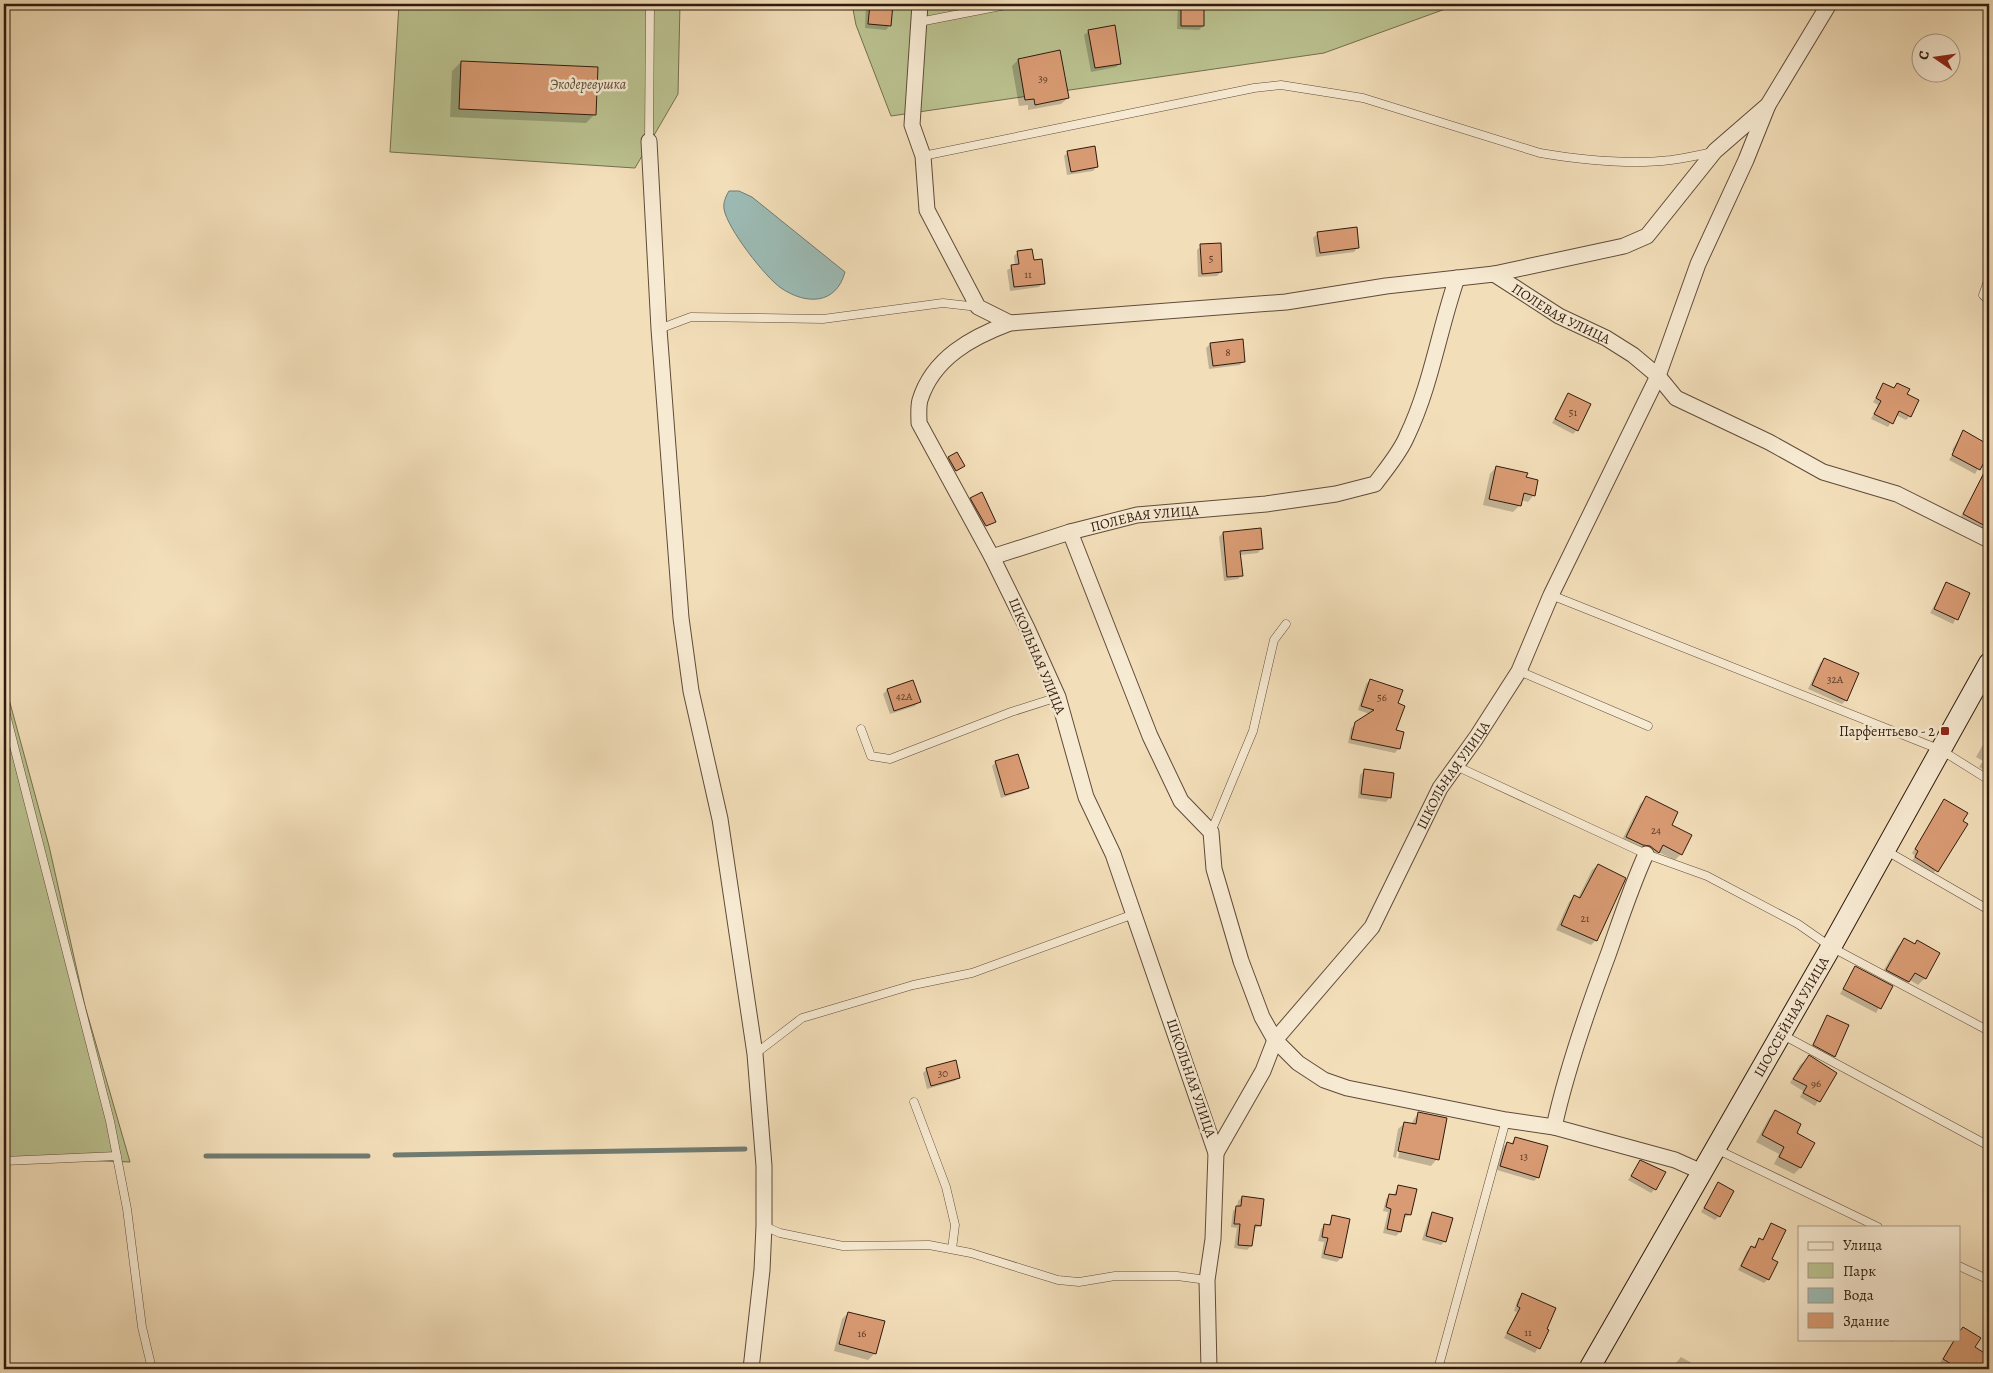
<svg xmlns="http://www.w3.org/2000/svg" width="1993" height="1373" viewBox="0 0 1993 1373" font-family="Alegreya,serif">
	<style>
		.green { fill: #bac18f; stroke: #746e4e }
		.water { fill: #9cbbb5; stroke: #707b72 }
		.shadow { fill: #0003; fill-rule: evenodd }
		.lines { fill: none; stroke-linecap: round; stroke-linejoin: round }
		.stream { stroke: #707b72; stroke-width: 5 }
		.building { fill: #d99b73; stroke: #2f1a0e }
		.lane-casing { stroke: #604b39; stroke-width: 9 }
		.street-casing { stroke: #604b39; stroke-width: 17 }
		.secondary-casing { stroke: #2f1a0e; stroke-width: 22 }
		.lane { stroke: #f7ead2; stroke-width: 8 }
		.street { stroke: #f7ead2; stroke-width: 15 }
		.secondary { stroke: #f7ead2; stroke-width: 20 }
		.poi-dot { fill: #8f2418; stroke: #f7ead2; stroke-width: 2 }
		.labels { text-anchor: middle; dominant-baseline: central; stroke-width: 5; stroke-linejoin: round; paint-order: stroke }
		.number-label { font-size: 11px; fill: #5a3a27 }
		.park-label { font-size: 14px; font-style: italic; fill: #594c35; stroke: #f7ead2 }
		.street-label { font-size: 14px; fill: #2f1a0e; stroke: #f7ead2 }
		.poi-label { font-size: 14px; fill: #2f1a0e; stroke: #f7ead2; text-anchor: end }
	</style>
	<rect width="100%" height="100%" fill="#f2deb9"/>
	<filter id="stains"><feTurbulence type="fractalNoise" baseFrequency=".004" numOctaves="4"/><feColorMatrix values="0 0 0 0 .2 0 0 0 0 .09 0 0 0 0 .02 0 0 0 .5 -.17"/></filter>
	<radialGradient id="worn" r=".72"><stop offset=".6" stop-color="#630" stop-opacity="0"/><stop offset="1" stop-color="#630" stop-opacity=".3"/></radialGradient>
	<path class="green" d="M399 4H680L678 94 635 168 390 152Z
		M852 4H1459L1324 53 891 116 856 25Z
		M4 681 49 846 85 1006 130 1162 4 1157Z"/>
	<path class="water" d="M729 191H739L752 197 845 272C836 305 806 305 781 288 765 277 727 228 724 209 723 202 726 196 729 191Z"/>
	<path class="shadow" d="M866 4H892L890 25 886 30 865 28Z
		M1178 4H1203V26L1199 30 1177 29Z
		M1089 31 1120 63 1116 67 1091 72 1084 35Z
		M1018 60 1068 98 1061 104 1028 110V105L1019 106 1012 66Z
		M461 62 595 114 586 123 450 117 452 71Z
		M1068 152 1097 166 1093 171 1067 175 1064 156Z
		M1317 234 1358 247 1354 252 1316 257 1313 238Z
		M1201 246 1221 272 1217 276 1198 277 1197 250Z
		M1018 252 1033 262 1043 283 1039 287 1010 291 1007 270 1015 266 1014 256Z
		M1210 344 1244 361 1240 365 1209 369 1206 348Z
		M1897 384 1905 395 1910 416 1906 420 1896 415 1888 427 1871 419 1878 405 1873 402 1884 385 1892 389Z
		M1568 394 1577 430 1573 434 1552 423Z
		M1963 432 1989 446V450L1975 474 1949 460 1954 452 1952 450Z
		M949 458 962 468 954 472 947 459Z
		M1496 467 1525 478 1534 495 1528 502 1521 500 1520 505 1513 512 1483 505 1490 474Z
		M1982 480 1989 484V533L1960 518Z
		M971 499 993 523 984 527 970 500Z
		M1223 533 1262 548 1258 553 1240 555 1242 575 1238 579 1224 581 1219 537Z
		M1946 583 1969 594 1953 624 1930 613Z
		M1824 659 1846 700 1842 704 1808 689 1820 663Z
		M1370 680 1396 704 1394 731 1399 748 1395 753 1348 743 1351 728 1370 714 1358 710 1366 684Z
		M887 690 919 702 915 706 890 714 883 694Z
		M1989 734V773L1979 767 1983 761 1976 757Z
		M996 762 1027 787 1023 791 1001 798 992 766Z
		M1364 771 1390 797 1386 802 1358 798 1360 775Z
		M1647 798 1671 826 1681 854 1675 860 1658 852 1652 858 1620 844 1640 804Z
		M1944 801 1961 822 1933 875 1912 861 1915 856 1912 853Z
		M1598 865 1596 940 1591 945 1556 930 1569 902 1574 897 1578 898 1592 870Z
		M1904 940 1914 945 1917 942 1939 954 1925 978 1918 985 1910 980 1902 988 1880 976 1898 946Z
		M1855 968 1891 987 1876 1013 1840 994Z
		M1827 1016 1834 1056 1830 1060 1810 1049Z
		M1809 1057 1835 1073 1815 1106 1800 1097 1803 1091 1790 1083 1800 1065Z
		M927 1069 959 1077 955 1081 927 1089 923 1073Z
		M1775 1112 1800 1168 1794 1174 1774 1164 1779 1154 1756 1142 1769 1118Z
		M1418 1113 1437 1159 1431 1166 1393 1157 1398 1129 1405 1123 1411 1124ZM1402 1129H1404L1398 1158 1396 1157Z
		M1515 1138 1538 1177 1534 1181 1497 1170 1503 1147 1507 1143 1511 1144Z
		M1640 1162 1655 1189 1651 1193 1628 1180Z
		M1718 1184 1719 1216 1715 1220 1701 1212Z
		M1399 1186 1410 1215 1403 1218 1400 1232 1396 1236 1383 1233 1388 1212 1383 1211 1386 1199 1390 1195 1393 1196Z
		M1242 1197 1260 1226 1253 1229 1251 1246 1247 1250 1234 1248 1237 1228 1231 1227 1233 1211 1237 1207 1238 1201Z
		M1433 1214 1445 1241 1441 1245 1422 1240 1429 1218Z
		M1333 1216 1341 1258 1337 1262 1321 1258 1324 1242 1318 1241 1321 1229 1325 1225 1328 1226Z
		M1772 1224 1768 1279 1764 1283 1738 1270 1747 1251 1761 1241Z
		M1523 1295 1547 1331 1535 1353 1504 1338 1517 1312 1514 1311 1518 1299Z
		M848 1313 875 1353 868 1360 834 1351 842 1319Z
		M1885 1339H1894L1892 1342Z
		M1954 1339H1959L1988 1357 1980 1369H1949L1940 1363Z
		M1681 1357 1703 1369H1671Z"/>
	<g class="lines">
		<path class="stream" d="M395 1155 745 1149
			M206 1156H368"/>
	</g>
	<path class="building" d="M870 4H893L891 26 868 24Z
		M1181 4H1204V26H1181Z
		M1115 25 1121 64 1095 68 1088 30Z
		M1060 50 1069 98 1035 105 1034 99 1025 100 1018 59Z
		M461 61 598 67 596 115 459 109Z
		M1095 146 1098 167 1071 172 1067 151Z
		M1357 227 1359 248 1320 253 1317 232Z
		M1221 243 1222 272 1202 274 1200 244Z
		M1032 249 1034 260 1042 259 1045 284 1014 287 1011 265 1019 264 1017 251Z
		M1243 339 1245 362 1213 366 1210 343Z
		M1883 383 1894 388 1897 383 1910 389 1907 394 1919 400 1911 417 1899 411 1893 424 1874 414 1881 401 1876 398Z
		M1568 393 1591 404 1578 431 1555 419Z
		M1963 430 1989 445V453L1980 470 1952 455Z
		M957 452 965 466 956 471 948 457Z
		M1989 463V528L1963 514Z
		M1496 466 1528 473 1526 477 1538 480 1535 496 1524 493 1521 506 1489 499Z
		M982 492 996 522 986 526 970 498Z
		M1261 528 1263 549 1240 551 1243 576 1227 577 1223 532Z
		M1946 582 1970 593 1958 620 1934 609Z
		M1824 658 1859 673 1847 701 1812 685Z
		M1370 679 1403 690 1398 703 1405 706 1396 730 1404 732 1400 749 1351 739 1355 722 1374 710 1361 706Z
		M913 680 921 702 894 711 887 689Z
		M1018 754 1029 788 1005 795 995 761Z
		M1364 769 1394 773 1391 798 1361 794Z
		M1646 796 1678 812 1672 825 1692 835 1682 855 1663 845 1659 853 1650 846 1643 845 1626 837Z
		M1944 799 1968 813 1963 821 1968 824 1938 872 1915 857 1918 851 1915 849Z
		M1598 864 1626 878 1597 941 1561 925 1574 895 1580 898Z
		M1904 938 1915 944 1917 940 1940 953 1926 979 1915 973 1909 982 1886 970Z
		M1855 966 1893 986 1881 1009 1843 989Z
		M1827 1015 1849 1025 1835 1057 1813 1045Z
		M1809 1055 1837 1073 1820 1102 1803 1093 1807 1086 1793 1079Z
		M956 1060 960 1078 931 1086 926 1068Z
		M1775 1110 1801 1124 1797 1133 1815 1143 1801 1168 1779 1157 1784 1147 1762 1135Z
		M1418 1112 1447 1118 1439 1160 1398 1151 1404 1122 1416 1124Z
		M1515 1137 1548 1146 1539 1178 1500 1166 1507 1142 1513 1144Z
		M1640 1160 1666 1172 1656 1190 1631 1176Z
		M1718 1182 1734 1191 1720 1217 1704 1208Z
		M1398 1185 1417 1189 1411 1215 1405 1214 1401 1232 1387 1229 1391 1209 1386 1207 1389 1194 1396 1195Z
		M1242 1196 1264 1199 1261 1226 1255 1225 1252 1246 1238 1245 1240 1224H1234L1236 1206H1241Z
		M1432 1212 1453 1218 1446 1242 1426 1236Z
		M1332 1215 1350 1219 1342 1258 1324 1254 1328 1238 1322 1237 1324 1224 1330 1225Z
		M1771 1223 1786 1230 1772 1259 1778 1262 1769 1280 1741 1266 1751 1246 1755 1248 1759 1238 1763 1240Z
		M1522 1293 1556 1308 1547 1329 1549 1330 1540 1349 1507 1333 1520 1308 1517 1306Z
		M848 1312 885 1321 876 1354 839 1344Z
		M1963 1327 1981 1338 1975 1347 1989 1356 1981 1369H1959L1943 1359 1955 1339H1959V1332Z"/>
	<g class="lines">
		<g class="lane-casing">
			<path id="lane" d="M919 22 1011 4
				M649 141 650 4
				M923 156 1254 88 1281 85 1363 98 1540 153C1582 160 1629 165 1671 160 1685 158 1700 155 1713 152
				M1989 278 1983 295 1989 301
				M659 329 691 317 823 319 943 303 978 307
				M1551 595 1941 750 1989 780
				M1519 671 1648 726
				M4 707 110 1121 127 1209 142 1327 152 1369
				M861 729 871 756 890 759 1011 712 1058 697
				M1456 766 1646 854 1707 876 1798 924 1831 947 1989 1031
				M1211 832 1253 731 1274 640 1286 624
				M1885 850 1989 910
				M1781 1034 1989 1146
				M755 1054 802 1018 913 985 972 973 1134 914
				M914 1102 946 1187 955 1225 952 1249
				M1716 1149 1878 1227
				M4 1161 117 1156
				M764 1226 780 1233 843 1246 929 1245 971 1253 1058 1280 1079 1282 1115 1276H1177L1207 1280
				M1959 1266 1989 1280
				M1438 1369 1506 1120"/>
		</g>
		<g class="street-casing">
			<g id="street">
				<path d="M920 4 912 125 923 156 927 210 978 307 1010 323"/>
				<path d="M649 141 659 329 681 618 691 691 720 819 755 1054 764 1166V1226L762 1270 751 1369"/>
				<path d="M1494 274 1624 246 1647 236 1715 151 1768 105 1829 4"/>
				<path d="M1070 532 1150 736 1181 801 1211 832 1214 869 1241 961 1262 1017 1275 1040 1298 1063 1324 1080 1347 1088 1506 1120 1554 1127 1675 1160 1702 1172"/>
				<path id="s1" d="M992 557 1070 532 1137 515 1266 504 1336 494 1375 484C1386 469 1400 453 1407 436 1431 386 1439 330 1457 278"/>
				<path d="M1554 1127C1567 1068 1587 1011 1608 955 1620 921 1631 887 1646 854"/>
				<path id="s2" d="M1216 1153 1263 1071 1275 1040 1372 927 1440 788 1476 738 1519 671 1551 595 1658 376 1698 264 1746 160 1768 105"/>
				<path id="s3" d="M1209 1369 1207 1280 1213 1239 1216 1153 1113 854 1086 797 1058 697 1027 628 992 557 919 423C919 416 918 407 920 400 933 358 972 337 1010 323L1286 302 1386 286 1494 274 1559 316 1606 338 1633 355 1658 376 1676 398 1769 442 1823 472 1897 494 1989 540"/>
			</g>
		</g>
		<g class="secondary-casing">
			<g id="secondary">
				<path id="s4" d="M1589 1369 1831 947 1989 663"/>
			</g>
		</g>
		<use href="#lane" class="lane"/>
		<use href="#street" class="street"/>
		<use href="#secondary" class="secondary"/>
	</g>
	<rect class="poi-dot" x="1940" y="726" width="10" height="10" rx="2.5"/>
	<g class="labels">
		<g class="number-label">
			<text x="1043" y="78">39</text>
			<text x="1211" y="258">5</text>
			<text x="1028" y="274">11</text>
			<text x="1228" y="352">8</text>
			<text x="1573" y="412">51</text>
			<text x="1835" y="679">32А</text>
			<text x="904" y="696">42А</text>
			<text x="1382" y="697">56</text>
			<text x="1656" y="830">24</text>
			<text x="1585" y="918">21</text>
			<text x="943" y="1073">30</text>
			<text x="1816" y="1083">96</text>
			<text x="1524" y="1156">13</text>
			<text x="1528" y="1332">11</text>
			<text x="862" y="1333">16</text>
		</g>
		<g class="park-label">
			<text x="588" y="84">Экодеревушка</text>
		</g>
		<g class="street-label">
			<text stroke="none"><textPath href="#s3" startOffset="1718">ПОЛЕВАЯ УЛИЦА</textPath></text>
			<text stroke="none"><textPath href="#s1" startOffset="158">ПОЛЕВАЯ УЛИЦА</textPath></text>
			<text transform="translate(1037 656) rotate(67)">ШКОЛЬНАЯ УЛИЦА</text>
			<text stroke="none"><textPath href="#s2" startOffset="449">ШКОЛЬНАЯ УЛИЦА</textPath></text>
			<text stroke="none"><textPath href="#s4" startOffset="406">ШОССЕЙНАЯ УЛИЦА</textPath></text>
			<text transform="translate(1191 1078) rotate(71)">ШКОЛЬНАЯ УЛИЦА</text>
		</g>
		<g class="poi-label">
			<text x="1935" y="731">Парфентьево - 2</text>
		</g>
	</g>
	<rect width="1993" height="1373" fill="none" stroke="#f2deb9" stroke-width="20"/>
	<rect x="5" y="5" width="1983" height="1363" fill="none" stroke="#2f1a0e" stroke-width="2.5"/>
	<rect x="10" y="10" width="1973" height="1353" fill="none" stroke="#2f1a0e"/>
	<rect x="1798" y="1226" width="162" height="115" fill="#f7ead2" stroke="#a79784"/>
	<rect x="1808" y="1242" width="25" height="8" fill="#f7ead2" stroke="#a79784"/>
	<text x="1843" y="1250" font-size="15" fill="#2f1a0e">Улица</text>
	<rect x="1808" y="1263" width="25" height="15" fill="#bac18f" stroke="#a79784"/>
	<text x="1843" y="1276" font-size="15" fill="#2f1a0e">Парк</text>
	<rect x="1808" y="1288" width="25" height="15" fill="#9cbbb5" stroke="#a79784"/>
	<text x="1843" y="1300" font-size="15" fill="#2f1a0e">Вода</text>
	<rect x="1808" y="1313" width="25" height="15" fill="#d99b73" stroke="#a79784"/>
	<text x="1843" y="1326" font-size="15" fill="#2f1a0e">Здание</text>
	<g transform="translate(1936 58) rotate(283)"><circle r="24" fill="#f7ead2" stroke="#a79784"/>
	<path d="M0-4L9 19L0 12L-9 19Z" fill="#8f2418"/>
	<text y="-8" font-size="14" font-weight="bold" text-anchor="middle" fill="#2f1a0e">С</text>
	</g>
	<rect width="100%" height="100%" filter="url(#stains)"/>
	<rect width="100%" height="100%" fill="url(#worn)"/>
</svg>
